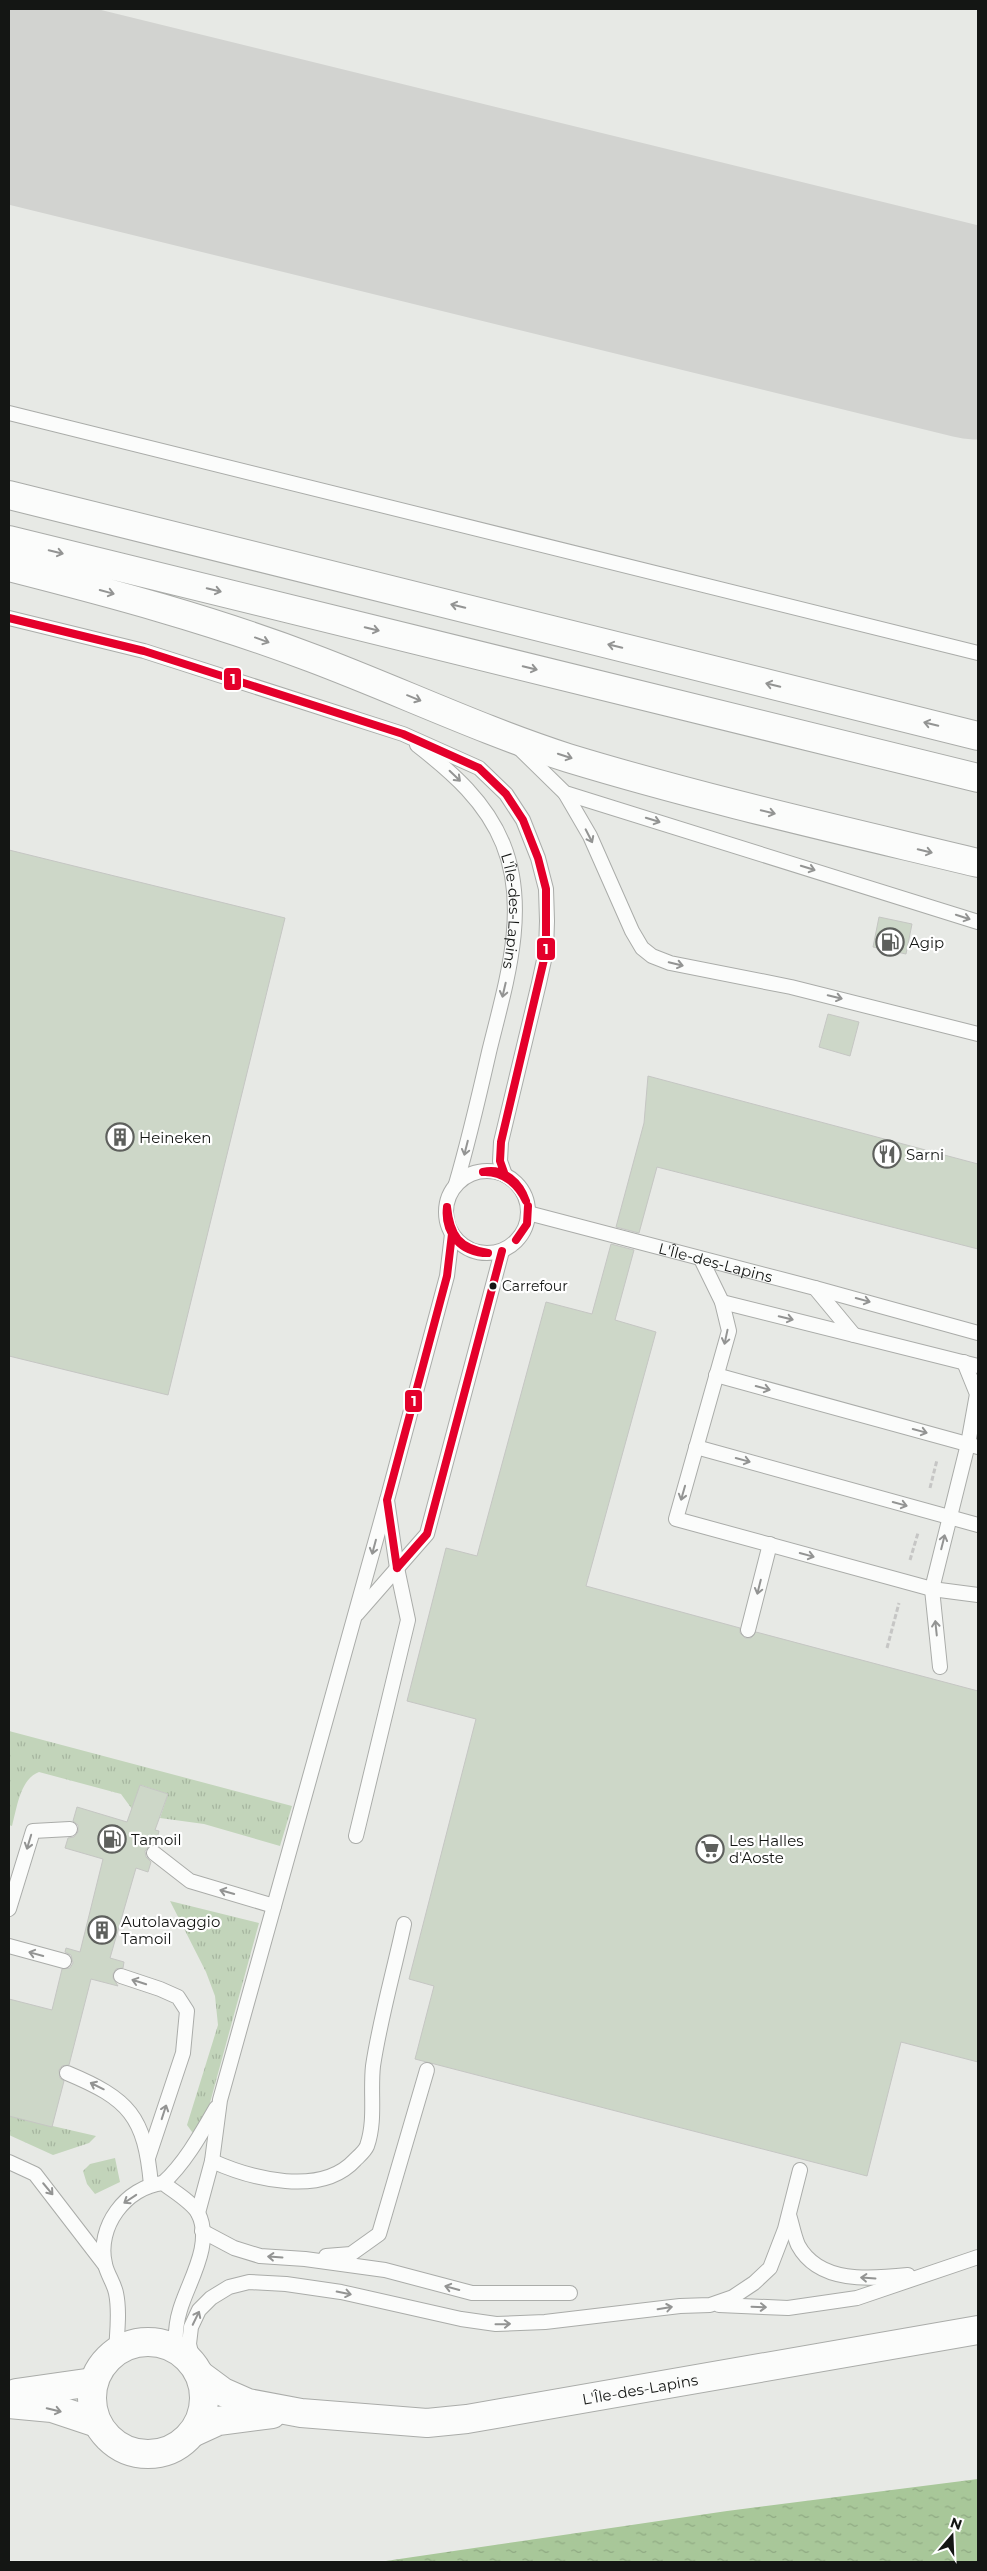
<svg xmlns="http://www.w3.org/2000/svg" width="987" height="2571" viewBox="0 0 987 2571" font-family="Montserrat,sans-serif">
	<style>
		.grass { fill: url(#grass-tufts) }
		.water { fill: url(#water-ripples) }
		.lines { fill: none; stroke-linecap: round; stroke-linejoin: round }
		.taxiway { stroke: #d2d3d0; stroke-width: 84 }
		.runway { stroke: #d2d3d0; stroke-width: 211 }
		.building { fill: #cdd7c8; stroke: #c5c6c3 }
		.service-casing { stroke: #aaaca9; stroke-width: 16 }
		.tertiary-casing { stroke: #aaaca9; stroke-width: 30 }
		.motorway-casing { stroke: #aaaca9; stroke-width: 30 }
		.path { stroke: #c6c6c5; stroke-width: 3; stroke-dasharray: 5 2.5; stroke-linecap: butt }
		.service { stroke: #fbfcfb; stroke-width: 14 }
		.tertiary { stroke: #fbfcfb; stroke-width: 28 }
		.motorway { stroke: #fbfcfb; stroke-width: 28 }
		.bus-1-casing { stroke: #fff; stroke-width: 11 }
		.bus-1 { stroke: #e4002b; stroke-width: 8 }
		.oneway { stroke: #939493 }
		.bus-dot { fill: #141614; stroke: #fff; stroke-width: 2 }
		.labels { text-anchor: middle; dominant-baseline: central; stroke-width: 4.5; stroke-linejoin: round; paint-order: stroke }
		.bus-label { font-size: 14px; fill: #141614; stroke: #fff; text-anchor: start }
		.street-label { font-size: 15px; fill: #141614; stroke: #fff }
		.poi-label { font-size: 15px; fill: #141614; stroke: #fff; text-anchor: start }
		.line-badge { stroke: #fff; stroke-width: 2 }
		.badge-label { font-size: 14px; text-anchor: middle; font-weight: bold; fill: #fff }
	</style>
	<defs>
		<pattern id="grass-tufts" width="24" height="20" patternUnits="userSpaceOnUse" patternTransform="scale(1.25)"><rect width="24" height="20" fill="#c2d4ba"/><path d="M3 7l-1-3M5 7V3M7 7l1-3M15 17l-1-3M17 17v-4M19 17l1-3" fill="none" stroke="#a6b59f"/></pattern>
		<pattern id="water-ripples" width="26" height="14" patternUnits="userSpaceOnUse" patternTransform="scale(1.25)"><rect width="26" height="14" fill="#a8c799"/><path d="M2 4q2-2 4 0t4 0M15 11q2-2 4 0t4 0" fill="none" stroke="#90aa83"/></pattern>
	</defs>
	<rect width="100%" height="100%" fill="#e7e9e5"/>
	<path class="grass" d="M9 1731 292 1806 280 1846 204 1824 160 1818 168 1794 141 1785 132 1809 121 1794 39 1772C20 1779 17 1808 12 1826L9 1825Z
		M170 1901 259 1923 205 2121 195 2136 187 2125 218 2025 215 1996 206 1972Z
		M9 2116 96 2136 89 2143 53 2155 9 2135Z
		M115 2158 120 2182 95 2194 87 2184 83 2171 90 2164Z"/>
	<path class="water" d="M978 2479V2562H379L727 2511Z"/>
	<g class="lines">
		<path class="taxiway" d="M858 305 949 296 978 279"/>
		<path class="runway" d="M9 96 978 334"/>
	</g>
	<path class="building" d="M9 850 285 918 168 1395 9 1356Z
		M879 917 912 924 906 954 873 947Z
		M828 1014 859 1022 850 1056 819 1047Z
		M648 1076 978 1164V1249L657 1167 639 1233 616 1227 644 1123Z
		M611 1244 634 1250 615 1320 656 1332 586 1586 740 1628V1633L745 1638H751L756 1632 978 1691V2062L901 2042 867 2176 415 2059 434 1986 409 1979 476 1719 407 1701 446 1548 477 1556 546 1302 592 1314Z
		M140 1785 168 1794 155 1830 159 1831 156 1844 150 1845 145 1851 146 1857 151 1862 148 1872 136 1868 110 1958 124 1962 123 1968 116 1969 113 1974V1978L118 1986 91 1979 69 2065 62 2066 59 2070 60 2078 64 2081 52 2127 9 2116V1999L52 2010 62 1969 70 1968 73 1963 71 1955 65 1952 66 1948 80 1952 103 1859 65 1848 68 1838 74 1837 78 1832V1825L73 1821 77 1807 127 1822Z"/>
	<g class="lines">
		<g class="service-casing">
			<g id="service">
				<path d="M9 413 978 653"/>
				<path d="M9 618 144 651 403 734 479 768 506 794 523 820 538 858 546 889 547 921 546 951 539 983 501 1142 500 1161 505 1175"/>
				<path id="s1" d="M417 745C453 773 486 802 503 844 530 910 505 986 489 1052 479 1096 469 1140 456 1184"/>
				<path d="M518 747 565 793 978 922"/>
				<path d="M565 793 590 836 632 931 642 948 652 956 670 963 791 987 978 1034"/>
				<circle cx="487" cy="1212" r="41"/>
				<path id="s2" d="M528 1213 815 1288 854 1335"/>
				<path d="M701 1259 722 1302 729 1331 676 1519 932 1589 978 1595"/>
				<path d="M815 1288 978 1333"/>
				<path d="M722 1302 978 1366"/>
				<path d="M716 1375 978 1447"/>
				<path d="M696 1447 978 1525"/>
				<path d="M357 1614 427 1534 502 1251"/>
				<path d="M748 1630 770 1544"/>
				<path d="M940 1667 932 1589 968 1444 977 1394 964 1362"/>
				<path d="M356 1836 408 1620 397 1568 387 1500 447 1276 452 1234"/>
				<path d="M154 1853 190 1881 274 1906"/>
				<path d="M9 1909 33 1831 70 1829"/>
				<path d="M9 1946 64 1961"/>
				<path d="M121 1976 160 1989 178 1997 187 2011 183 2053 148 2158"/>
				<path d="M67 2073C129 2099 145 2116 151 2185"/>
				<path d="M212 2161C252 2179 321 2197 355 2160 359 2156 365 2151 367 2146 376 2120 370 2093 373 2066 380 2019 394 1971 404 1924"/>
				<path d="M9 2162 35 2174 105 2265"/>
				<path d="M163 2183C185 2163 201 2134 216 2108"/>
				<path d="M198 2213 212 2161 220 2100 387 1500"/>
				<path d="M789 2215C792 2224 794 2236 798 2245 819 2284 870 2279 908 2275"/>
				<path d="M202 2231 234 2248 260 2256 305 2259 385 2270 472 2293H570"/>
				<path d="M326 2256 351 2254 379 2234 427 2070"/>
				<path d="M719 2305 788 2308 857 2298 978 2257"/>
				<path d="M116 2351C117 2332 120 2312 116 2293 114 2283 107 2274 105 2264 96 2227 126 2187 163 2183 173 2191 192 2202 198 2213 214 2244 188 2282 180 2310 176 2323 175 2335 176 2349"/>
				<path d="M194 2365 189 2344 191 2327 199 2310 211 2298 229 2287 249 2282 286 2284 341 2292 461 2319 496 2324 545 2322 680 2306 710 2305 733 2297 754 2283 770 2268 785 2229 800 2170"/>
			</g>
		</g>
		<g class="tertiary-casing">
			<g id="tertiary">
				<circle cx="148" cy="2398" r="56"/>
				<path id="s3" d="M200 2375 223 2392 248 2403 301 2413 427 2423 467 2419 978 2330"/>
				<path d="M16 2393 93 2382"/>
				<path d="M9 2404 52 2408 97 2423"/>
				<path d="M194 2432 218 2421 272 2414"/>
			</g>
		</g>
		<g class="motorway-casing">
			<path id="motorway" d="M9 495 978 736
				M9 540 978 778
				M9 567C111 593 212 620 312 658 397 690 481 730 568 758 703 799 841 830 978 863"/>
		</g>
		<path class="path" d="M930 1488 937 1460
			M910 1560 918 1533
			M887 1648 899 1603"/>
		<use href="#service" class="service"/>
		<use href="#tertiary" class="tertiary"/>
		<use href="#motorway" class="motorway"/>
		<g class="bus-1-casing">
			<path id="bus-1" d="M9 618 144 651 403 734 479 768 506 794 523 820 538 858 546 889V951L501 1142 500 1161 505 1175
				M483 1172C504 1167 520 1183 526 1201
				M483 1172C503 1171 518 1184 526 1201
				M447 1207C450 1236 459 1248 488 1253
				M447 1207C444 1233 461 1253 488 1253
				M516 1240 527 1224 528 1206
				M397 1568 387 1500 447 1276 452 1234
				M397 1568 427 1534 502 1251"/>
		</g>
		<use href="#bus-1" class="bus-1"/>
	</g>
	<defs><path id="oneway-shaft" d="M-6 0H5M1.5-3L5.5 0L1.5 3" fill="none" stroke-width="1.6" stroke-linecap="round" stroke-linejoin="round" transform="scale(1.25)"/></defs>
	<g class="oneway">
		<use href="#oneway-shaft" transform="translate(56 552) rotate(14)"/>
		<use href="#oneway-shaft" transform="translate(214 590) rotate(14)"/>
		<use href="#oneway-shaft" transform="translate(107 592) rotate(15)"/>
		<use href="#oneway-shaft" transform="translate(458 606) rotate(-166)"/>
		<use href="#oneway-shaft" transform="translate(372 629) rotate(14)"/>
		<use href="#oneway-shaft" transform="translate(262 640) rotate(20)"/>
		<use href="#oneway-shaft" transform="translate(615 646) rotate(-166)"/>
		<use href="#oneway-shaft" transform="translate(530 668) rotate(14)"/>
		<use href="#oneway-shaft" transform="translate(773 685) rotate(-166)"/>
		<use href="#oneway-shaft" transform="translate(414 698) rotate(22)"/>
		<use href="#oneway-shaft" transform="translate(931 724) rotate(-166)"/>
		<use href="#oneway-shaft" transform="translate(565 756) rotate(18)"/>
		<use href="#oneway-shaft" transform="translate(455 776) rotate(44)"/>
		<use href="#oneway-shaft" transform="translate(768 812) rotate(14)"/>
		<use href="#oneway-shaft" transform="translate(653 820) rotate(17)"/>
		<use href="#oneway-shaft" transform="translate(589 836) rotate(63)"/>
		<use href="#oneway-shaft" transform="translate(925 851) rotate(14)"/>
		<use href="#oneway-shaft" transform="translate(808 868) rotate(17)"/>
		<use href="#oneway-shaft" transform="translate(963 917) rotate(18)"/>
		<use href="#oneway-shaft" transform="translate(676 964) rotate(13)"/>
		<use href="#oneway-shaft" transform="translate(504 990) rotate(103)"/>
		<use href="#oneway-shaft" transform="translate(835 997) rotate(13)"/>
		<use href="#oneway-shaft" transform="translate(466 1148) rotate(104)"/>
		<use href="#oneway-shaft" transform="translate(863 1300) rotate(15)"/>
		<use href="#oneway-shaft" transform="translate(786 1318) rotate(14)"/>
		<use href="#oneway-shaft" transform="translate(726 1337) rotate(102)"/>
		<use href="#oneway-shaft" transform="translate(763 1388) rotate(15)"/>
		<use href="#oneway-shaft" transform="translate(920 1431) rotate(15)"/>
		<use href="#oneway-shaft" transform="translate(743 1460) rotate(15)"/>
		<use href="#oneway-shaft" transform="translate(683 1493) rotate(106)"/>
		<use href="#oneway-shaft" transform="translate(900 1504) rotate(15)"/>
		<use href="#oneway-shaft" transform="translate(943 1542) rotate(-76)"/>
		<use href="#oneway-shaft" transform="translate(374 1547) rotate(105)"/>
		<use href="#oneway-shaft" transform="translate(807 1555) rotate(15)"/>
		<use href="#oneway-shaft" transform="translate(759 1587) rotate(104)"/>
		<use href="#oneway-shaft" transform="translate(936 1628) rotate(-96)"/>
		<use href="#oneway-shaft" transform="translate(29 1842) rotate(107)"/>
		<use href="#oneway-shaft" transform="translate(227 1892) rotate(-164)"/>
		<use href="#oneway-shaft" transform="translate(36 1954) rotate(-165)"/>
		<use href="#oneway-shaft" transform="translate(139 1982) rotate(-162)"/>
		<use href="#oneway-shaft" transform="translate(97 2086) rotate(-154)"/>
		<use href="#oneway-shaft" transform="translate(164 2112) rotate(-72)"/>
		<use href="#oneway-shaft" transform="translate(48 2189) rotate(50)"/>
		<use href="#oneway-shaft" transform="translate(130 2199) rotate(146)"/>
		<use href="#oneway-shaft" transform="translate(275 2257) rotate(-176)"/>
		<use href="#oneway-shaft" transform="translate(868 2278) rotate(-176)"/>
		<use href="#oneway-shaft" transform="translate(452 2288) rotate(-165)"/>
		<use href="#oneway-shaft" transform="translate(344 2293) rotate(11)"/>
		<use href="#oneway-shaft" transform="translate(759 2307) rotate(2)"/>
		<use href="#oneway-shaft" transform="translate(665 2308) rotate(-9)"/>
		<use href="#oneway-shaft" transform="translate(196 2318) rotate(-64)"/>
		<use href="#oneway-shaft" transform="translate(503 2324) rotate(-1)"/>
		<use href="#oneway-shaft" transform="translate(54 2410) rotate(14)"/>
	</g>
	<defs>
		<g id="fuel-ring" transform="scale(1.4375)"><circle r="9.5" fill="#fff" stroke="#5e605d" stroke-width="1.5"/><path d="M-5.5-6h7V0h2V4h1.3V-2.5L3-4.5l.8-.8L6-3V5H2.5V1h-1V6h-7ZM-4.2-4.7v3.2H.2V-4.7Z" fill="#5e605d"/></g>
		<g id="building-ring" transform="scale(1.4375)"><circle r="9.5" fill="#fff" stroke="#5e605d" stroke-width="1.5"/><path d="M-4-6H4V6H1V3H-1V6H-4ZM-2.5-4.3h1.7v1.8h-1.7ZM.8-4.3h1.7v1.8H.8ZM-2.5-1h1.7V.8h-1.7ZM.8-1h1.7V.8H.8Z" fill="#5e605d"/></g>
		<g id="restaurant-ring" transform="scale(1.4375)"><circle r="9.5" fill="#fff" stroke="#5e605d" stroke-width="1.5"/><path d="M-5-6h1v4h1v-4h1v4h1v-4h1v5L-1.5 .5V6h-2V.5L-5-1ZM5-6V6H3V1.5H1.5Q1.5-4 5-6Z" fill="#5e605d"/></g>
		<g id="supermarket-ring" transform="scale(1.4375)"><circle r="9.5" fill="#fff" stroke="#5e605d" stroke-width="1.5"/><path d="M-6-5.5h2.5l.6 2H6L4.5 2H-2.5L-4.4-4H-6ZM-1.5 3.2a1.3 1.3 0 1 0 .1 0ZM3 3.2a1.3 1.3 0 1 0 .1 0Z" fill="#5e605d"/></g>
	</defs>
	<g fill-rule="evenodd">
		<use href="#fuel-ring" x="890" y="942"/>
		<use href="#building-ring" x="120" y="1137"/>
		<use href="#restaurant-ring" x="887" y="1154"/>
		<use href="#fuel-ring" x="112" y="1839"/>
		<use href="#supermarket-ring" x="710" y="1849"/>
		<use href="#building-ring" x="102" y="1930"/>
	</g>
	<circle class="bus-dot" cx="493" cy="1286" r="4.5"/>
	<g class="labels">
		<g class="bus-label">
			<text x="502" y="1286">Carrefour</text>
		</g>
		<g class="street-label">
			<text stroke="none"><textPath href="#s1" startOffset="201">L'Île-des-Lapins</textPath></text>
			<text stroke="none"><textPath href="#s2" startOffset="194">L'Île-des-Lapins</textPath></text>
			<text stroke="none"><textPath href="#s3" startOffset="452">L'Île-des-Lapins</textPath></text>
		</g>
		<g class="poi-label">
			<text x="909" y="942">Agip</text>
			<text x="139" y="1137">Heineken</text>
			<text x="906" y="1154">Sarni</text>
			<text x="131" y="1839">Tamoil</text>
			<text x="729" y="1840">Les Halles<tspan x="729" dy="17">d'Aoste</tspan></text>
			<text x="121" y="1921">Autolavaggio<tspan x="121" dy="17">Tamoil</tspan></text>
		</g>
	</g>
	<g class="line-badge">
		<rect x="223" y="667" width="19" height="24" rx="5" fill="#e4002b"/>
		<rect x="536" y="937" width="20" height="24" rx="5" fill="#e4002b"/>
		<rect x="404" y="1389" width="19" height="24" rx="5" fill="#e4002b"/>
	</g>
	<g class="badge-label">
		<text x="233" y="684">1</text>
		<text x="546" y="954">1</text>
		<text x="414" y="1406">1</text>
	</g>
	<rect width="987" height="2571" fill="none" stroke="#141614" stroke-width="20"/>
	<g transform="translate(952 2536) rotate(19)" stroke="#ffffff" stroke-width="4" paint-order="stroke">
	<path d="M0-4L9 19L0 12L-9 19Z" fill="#141614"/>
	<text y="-8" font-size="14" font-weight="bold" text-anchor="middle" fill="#141614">N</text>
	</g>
</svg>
